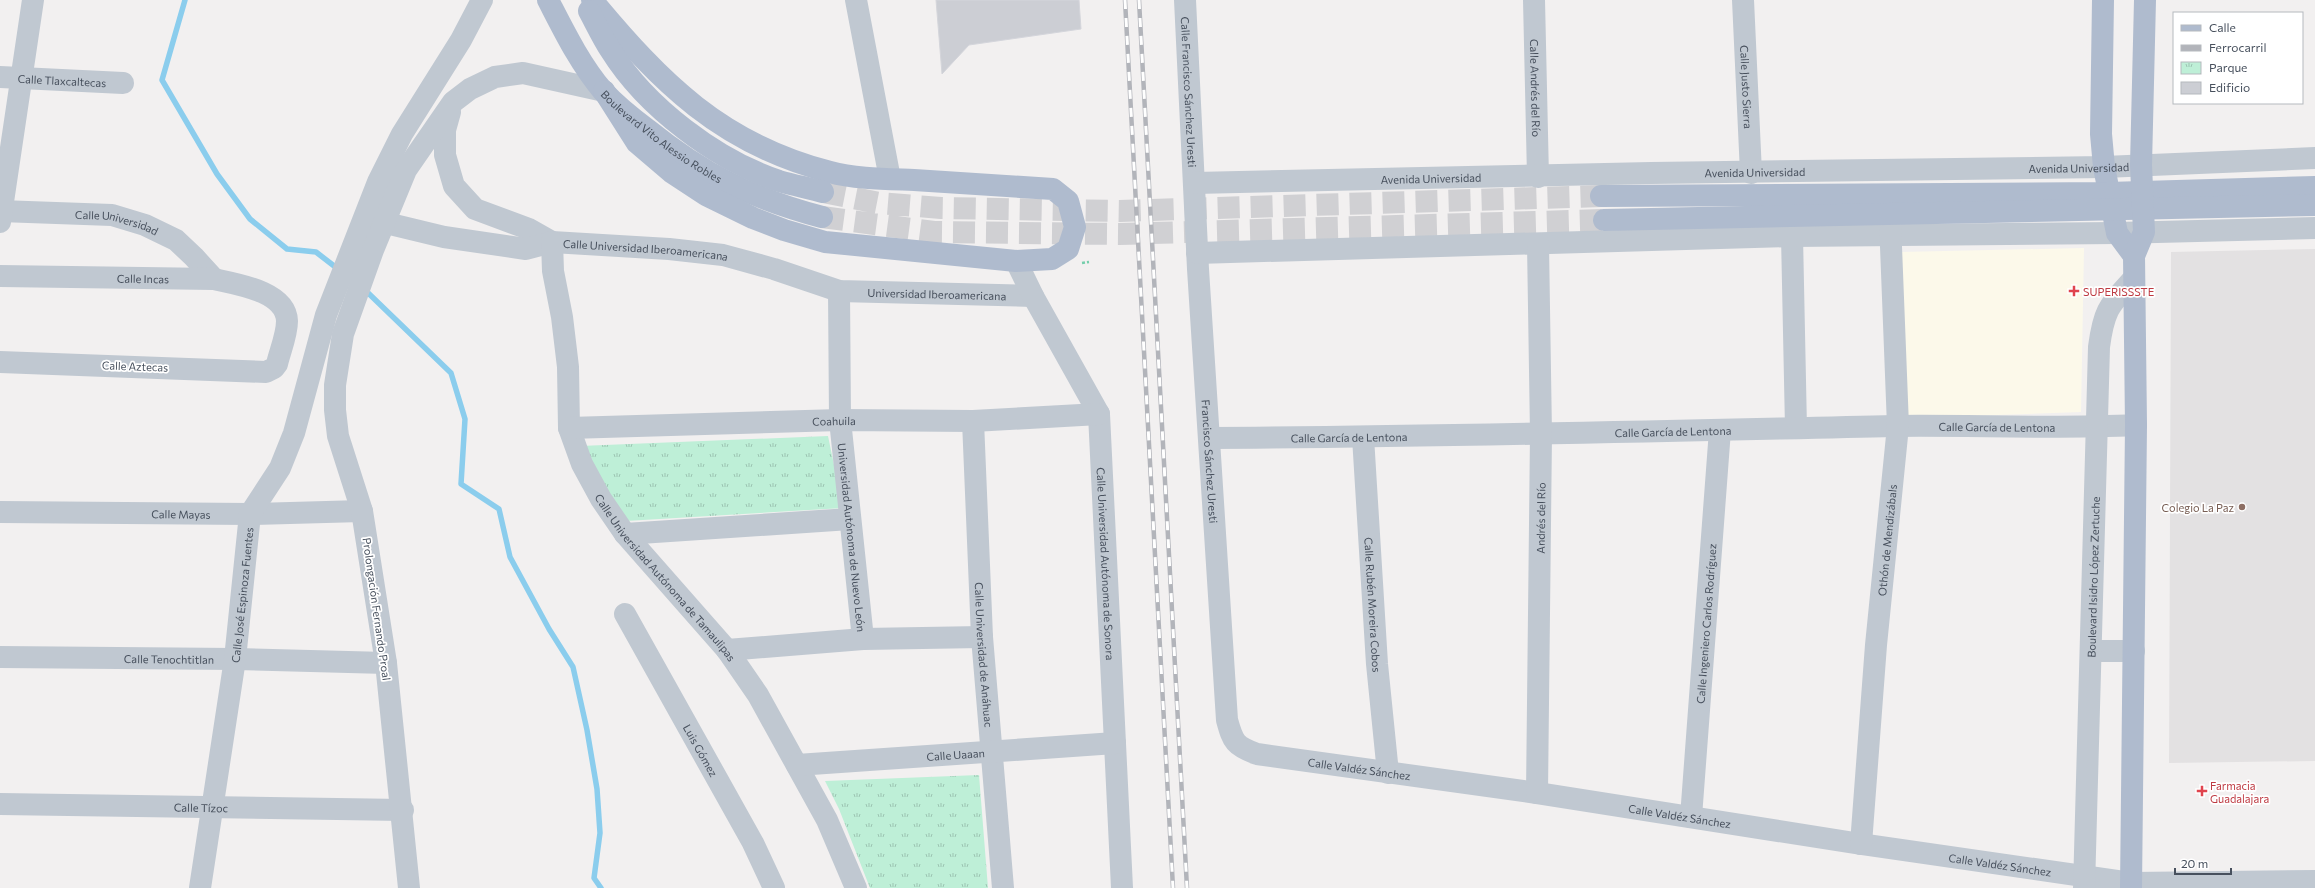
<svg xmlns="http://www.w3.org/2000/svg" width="2315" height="888" viewBox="0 0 2315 888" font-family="Commissioner,sans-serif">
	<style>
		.commercial { fill: #fcf9ea }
		.education { fill: #e3e1e2 }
		.park { fill: url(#park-tufts) }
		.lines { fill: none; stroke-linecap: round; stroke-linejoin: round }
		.stream { stroke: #8bcded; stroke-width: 5.5 }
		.building { fill: #ccced4; stroke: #d4d5db }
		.major-tunnel { stroke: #d0d0d3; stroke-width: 22; stroke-dasharray: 22 11; stroke-linecap: butt }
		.path { stroke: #76ceac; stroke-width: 2.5; stroke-dasharray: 3 2; stroke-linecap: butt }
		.minor { stroke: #c0c8d1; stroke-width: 22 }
		.major { stroke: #afbbce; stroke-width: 22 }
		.rail-casing { stroke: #b2b4ba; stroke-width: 4.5 }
		.rail { stroke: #fff; stroke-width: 3; stroke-dasharray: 9; stroke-linecap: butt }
		.health-dot { fill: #e0444e; stroke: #fff; stroke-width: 1.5 }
		.education-dot { fill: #8d6e63; stroke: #fff; stroke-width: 1.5 }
		.labels { text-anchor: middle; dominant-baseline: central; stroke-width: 3.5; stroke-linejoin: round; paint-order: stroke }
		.street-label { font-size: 11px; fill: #47505d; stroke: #fff }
		.health-label { font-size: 11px; fill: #be3a42; stroke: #fff; text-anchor: start }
		.education-label { font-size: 11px; fill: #785e54; stroke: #fff; text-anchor: end }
	</style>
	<defs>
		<pattern id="park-tufts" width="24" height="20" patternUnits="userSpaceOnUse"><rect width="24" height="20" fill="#beefd7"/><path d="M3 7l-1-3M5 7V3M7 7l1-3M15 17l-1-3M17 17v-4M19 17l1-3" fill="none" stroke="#9cc4b2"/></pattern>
	</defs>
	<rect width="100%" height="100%" fill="#f2f0f0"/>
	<path class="commercial" d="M2084 248 2081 412 1908 418 1900 252Z"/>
	<path class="education" d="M2315 249V761L2169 763 2171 252Z"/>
	<path class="park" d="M828 436 843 508 626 521 580 446Z
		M979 775 988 888H870L839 809 825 781Z"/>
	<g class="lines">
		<path class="stream" d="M185 0 162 80 217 174 250 219 287 249 316 252 338 269
			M364 289 451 373 465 419 461 484 499 509 510 557 549 629 573 667 587 730 597 789 600 833 594 878 601 888"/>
	</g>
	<path class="building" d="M936 0H1079L1081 29 969 45 942 74Z"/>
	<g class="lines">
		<path class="major-tunnel" d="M823 192 879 203 941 208 1120 211 1601 196
			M822 217 934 232 1119 234 1604 220"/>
		<path class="path" d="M1082 263 1089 262"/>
		<g class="minor">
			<path d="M856 0 890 179"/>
			<path id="s1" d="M1185 0 1198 269 1227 720C1233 742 1235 746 1257 754L1537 793 1861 844 2131 883 2315 881"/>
			<path id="s2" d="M1534 0 1538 177"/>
			<path id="s3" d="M1743 0 1751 173"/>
			<path id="s4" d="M0 77 123 83"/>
			<path id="s5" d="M450 112 445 130V155L454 186 475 209 529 229 552 242 669 249 723 255 774 269 839 291 1033 296"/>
			<path id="s6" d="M1195 183 1651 173 2104 167 2315 158"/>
			<path id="s7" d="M0 211 112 215 145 225 176 240 194 257 214 279"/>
			<path d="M0 222 33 0"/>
			<path d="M386 223 444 237 526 249 552 242"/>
			<path d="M1792 236 1796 428"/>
			<path id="s8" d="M552 242 553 271 562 317 568 367 569 428 582 464 601 499 625 534 727 650 758 695 827 820 856 888"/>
			<path d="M1197 253 1792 236 2117 233 2315 228"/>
			<path id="s9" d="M1016 261 1033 296 1099 414 1122 888"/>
			<path id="s10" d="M0 276 214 279C236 284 286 291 287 321 287 335 280 351 277 364L274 368 266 372 0 362"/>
			<path id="s11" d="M839 291 840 420 863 639"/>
			<path id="s12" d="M973 421 982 637 1003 888"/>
			<path id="s13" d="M569 428 840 420 973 421 1099 414"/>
			<path id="s14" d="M1363 437 1377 664 1388 773"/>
			<path id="s15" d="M1209 438C1438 437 1666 431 1894 426 1974 425 2055 429 2136 425"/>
			<path id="s16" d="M0 512 250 514 362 511"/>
			<path d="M625 534 850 519"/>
			<path id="s17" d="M625 614 753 843 774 888"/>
			<path d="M727 650 863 639 982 637"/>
			<path d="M2091 651H2134"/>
			<path id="s18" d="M0 657 235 659 386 663"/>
			<path id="s19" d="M797 765 1115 743"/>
			<path id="s20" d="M1537 793 1541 434 1538 244"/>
			<path id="s21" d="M0 804 403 810"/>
			<path id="s22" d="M1691 817 1720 430"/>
			<path id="s23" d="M1861 844 1876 645 1898 426 1890 221"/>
			<path id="s24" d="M200 888 235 659 250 514 280 468 294 433 326 315 378 182 402 134 461 40 482 0"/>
			<path d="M409 888 386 663 362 511 338 436 335 410V385L343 334 373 250 406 170 453 102 470 89 495 77 523 73 604 91"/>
			<path id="s25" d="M2084 888 2099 347C2104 309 2109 306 2134 278"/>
		</g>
		<g class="major">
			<path id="s26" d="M548 0C564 31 580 64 603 91 616 105 632 118 647 129 704 175 751 198 822 217"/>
			<path d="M592 0C661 83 721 144 830 172 855 179 888 179 914 180 960 183 1006 186 1053 189L1068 201 1075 227 1068 249 1052 259 1016 261 825 242 784 230 753 218 706 195 671 172 637 143 604 91"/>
			<path d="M2103 0 2101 134 2104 167 2117 233 2134 256"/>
			<path d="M589 11C596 24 603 39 611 51 646 107 716 160 779 181 793 185 808 188 823 192"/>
			<path d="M1601 196 2108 193 2315 187"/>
			<path d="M1604 220 2315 205"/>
			<path d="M2131 888 2136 425 2134 256 2144 232 2141 165 2145 0"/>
		</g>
		<g class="rail-casing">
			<path id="rail" d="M1125 0 1173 888
				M1139 0 1187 888"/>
		</g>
		<use href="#rail" class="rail"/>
	</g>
	<g class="health-dot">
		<path d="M2072 285h4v4h4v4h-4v4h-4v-4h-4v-4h4z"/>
		<path d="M2200 785h4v4h4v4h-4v4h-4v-4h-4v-4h4z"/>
	</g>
	<circle class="education-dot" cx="2242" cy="507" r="4"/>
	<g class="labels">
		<g class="street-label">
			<text stroke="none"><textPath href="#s4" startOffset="62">Calle Tlaxcaltecas</textPath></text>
			<text stroke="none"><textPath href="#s3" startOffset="87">Calle Justo Sierra</textPath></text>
			<text stroke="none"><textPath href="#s2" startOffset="88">Calle Andrés del Río</textPath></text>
			<text stroke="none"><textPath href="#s1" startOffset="92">Calle Francisco Sánchez Uresti</textPath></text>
			<text stroke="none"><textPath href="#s26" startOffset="181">Boulevard Vito Alessio Robles</textPath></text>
			<text stroke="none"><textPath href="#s6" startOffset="884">Avenida Universidad</textPath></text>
			<text stroke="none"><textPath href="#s6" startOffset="560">Avenida Universidad</textPath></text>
			<text stroke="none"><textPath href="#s6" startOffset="236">Avenida Universidad</textPath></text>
			<text stroke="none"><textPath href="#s7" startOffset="118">Calle Universidad</textPath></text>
			<text stroke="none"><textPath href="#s5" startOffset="285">Calle Universidad Iberoamericana</textPath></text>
			<text stroke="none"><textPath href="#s10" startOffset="143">Calle Incas</textPath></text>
			<text stroke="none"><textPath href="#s5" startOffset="582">Universidad Iberoamericana</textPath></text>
			<text transform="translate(135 366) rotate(2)">Calle Aztecas</text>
			<text stroke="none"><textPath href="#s13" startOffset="265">Coahuila</textPath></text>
			<text stroke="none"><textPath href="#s15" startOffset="788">Calle García de Lentona</textPath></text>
			<text stroke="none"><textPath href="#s15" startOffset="464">Calle García de Lentona</textPath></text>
			<text stroke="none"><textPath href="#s15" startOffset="140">Calle García de Lentona</textPath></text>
			<text stroke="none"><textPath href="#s1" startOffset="462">Francisco Sánchez Uresti</textPath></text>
			<text stroke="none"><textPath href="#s16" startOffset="181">Calle Mayas</textPath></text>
			<text stroke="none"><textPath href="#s20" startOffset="275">Andrés del Río</textPath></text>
			<text stroke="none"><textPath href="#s11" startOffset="247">Universidad Autónoma de Nuevo León</textPath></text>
			<text stroke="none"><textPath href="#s23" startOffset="305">Othón de Mendizábals</textPath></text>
			<text stroke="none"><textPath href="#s9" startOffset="324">Calle Universidad Autónoma de Sonora</textPath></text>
			<text stroke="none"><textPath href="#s8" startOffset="367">Calle Universidad Autónoma de Tamaulipas</textPath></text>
			<text stroke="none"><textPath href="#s25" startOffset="311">Boulevard Isidro López Zertuche</textPath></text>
			<text stroke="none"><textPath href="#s24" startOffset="296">Calle José Espinoza Fuentes</textPath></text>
			<text stroke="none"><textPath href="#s14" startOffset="168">Calle Rubén Moreira Cobos</textPath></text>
			<text transform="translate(377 609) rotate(82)">Prolongación Fernando Proal</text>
			<text stroke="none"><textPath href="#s22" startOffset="194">Calle Ingeniero Carlos Rodríguez</textPath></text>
			<text stroke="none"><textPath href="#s12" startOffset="234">Calle Universidad de Anáhuac</textPath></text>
			<text stroke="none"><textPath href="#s18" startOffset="169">Calle Tenochtitlan</textPath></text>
			<text stroke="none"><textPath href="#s17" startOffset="156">Luis Gómez</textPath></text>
			<text stroke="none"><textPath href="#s19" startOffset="159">Calle Uaaan</textPath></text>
			<text stroke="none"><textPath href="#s1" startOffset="873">Calle Valdéz Sánchez</textPath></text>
			<text stroke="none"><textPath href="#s21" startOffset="201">Calle Tízoc</textPath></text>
			<text stroke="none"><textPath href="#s1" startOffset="1197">Calle Valdéz Sánchez</textPath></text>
			<text stroke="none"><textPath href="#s1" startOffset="1521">Calle Valdéz Sánchez</textPath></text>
		</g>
		<g class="health-label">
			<text x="2083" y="291">SUPERISSSTE</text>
			<text x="2210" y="785">Farmacia<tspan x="2210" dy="13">Guadalajara</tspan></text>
		</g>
		<g class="education-label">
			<text x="2234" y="507">Colegio La Paz</text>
		</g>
	</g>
	<rect x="2173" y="12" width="130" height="92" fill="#ffffff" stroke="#b5b9be"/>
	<rect x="2181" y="25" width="20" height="6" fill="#afbbce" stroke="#b5b9be"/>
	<text x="2209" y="32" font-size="12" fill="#47505d">Calle</text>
	<rect x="2181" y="45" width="20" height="6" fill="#b2b4ba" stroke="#b5b9be"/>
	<text x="2209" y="52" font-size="12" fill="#47505d">Ferrocarril</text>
	<rect x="2181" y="62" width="20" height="12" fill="url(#park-tufts)" stroke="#b5b9be"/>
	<text x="2209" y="72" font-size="12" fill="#47505d">Parque</text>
	<rect x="2181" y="82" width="20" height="12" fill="#ccced4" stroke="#b5b9be"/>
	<text x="2209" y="92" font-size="12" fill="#47505d">Edificio</text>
	<path d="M2175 868v6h56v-6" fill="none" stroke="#47505d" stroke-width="2"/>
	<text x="2181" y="868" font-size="12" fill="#47505d" stroke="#ffffff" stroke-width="3" paint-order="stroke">20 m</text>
</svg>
